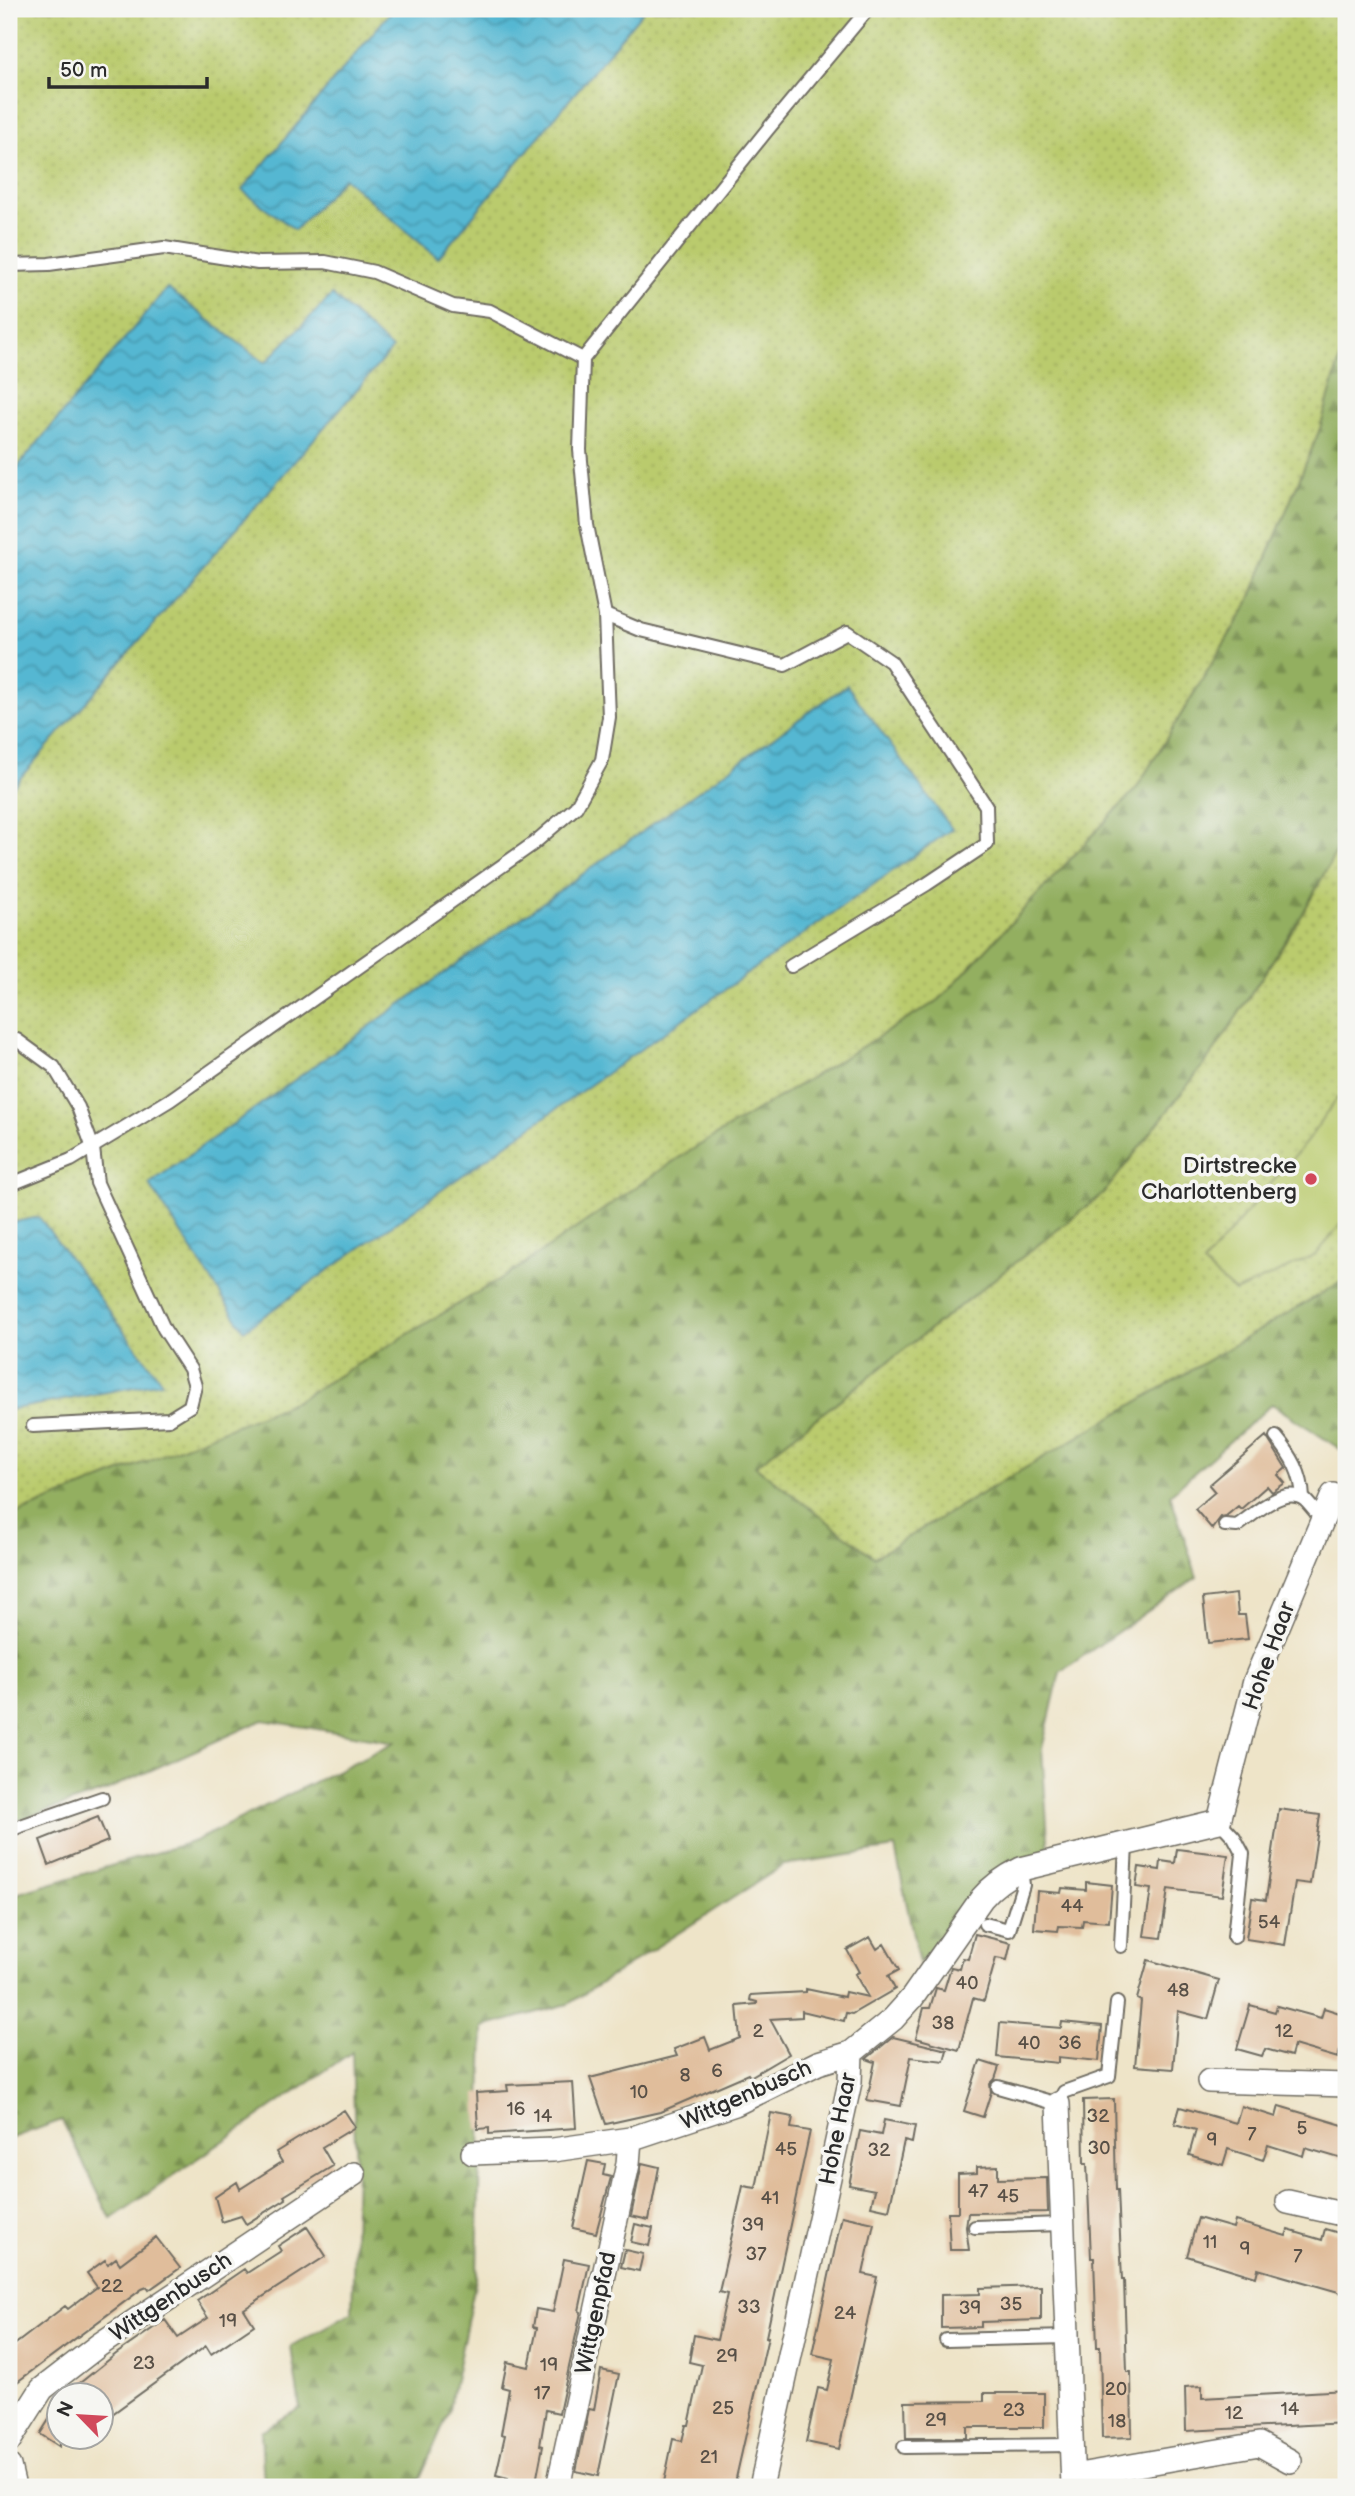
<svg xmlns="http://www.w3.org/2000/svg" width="1355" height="2496" viewBox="0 0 1355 2496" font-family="'Balsamiq Sans',sans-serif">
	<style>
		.green { fill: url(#green-dots); stroke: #727b4c; stroke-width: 2 }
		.forest { fill: url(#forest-firs); stroke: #5f6d46; stroke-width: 2 }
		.pitch { fill: #bacb6d; stroke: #727b4c; stroke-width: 2 }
		.water { fill: url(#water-waves); stroke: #40717e; stroke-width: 2 }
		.building { fill: #e0bd9b }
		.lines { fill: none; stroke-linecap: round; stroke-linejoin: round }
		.service-casing { stroke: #6f6c62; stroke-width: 16 }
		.minor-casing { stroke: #6f6c62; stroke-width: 26 }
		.service { stroke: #fff; stroke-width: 12 }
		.minor { stroke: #fff; stroke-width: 23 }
		.poi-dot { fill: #d1495b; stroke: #f6f6f2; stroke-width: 2.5 }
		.labels { text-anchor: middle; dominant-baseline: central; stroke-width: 7; stroke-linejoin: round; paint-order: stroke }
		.number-label { font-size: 19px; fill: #585047 }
		.poi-label { font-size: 23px; fill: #2b2b2b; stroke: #f6f6f2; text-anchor: end }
		.street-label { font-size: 23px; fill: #2b2b2b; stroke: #f6f6f2 }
	</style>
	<defs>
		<pattern id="green-dots" width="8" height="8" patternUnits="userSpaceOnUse" patternTransform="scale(1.75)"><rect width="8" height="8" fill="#bacb6d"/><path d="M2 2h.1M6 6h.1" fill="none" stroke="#a0ae5f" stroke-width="1.8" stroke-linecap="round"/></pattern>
		<pattern id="forest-firs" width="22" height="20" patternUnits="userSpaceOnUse" patternTransform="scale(1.75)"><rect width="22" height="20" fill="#93af60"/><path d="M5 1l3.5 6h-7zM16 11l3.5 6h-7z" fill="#788f4f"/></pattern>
		<pattern id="water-waves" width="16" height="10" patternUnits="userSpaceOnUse" patternTransform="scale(1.75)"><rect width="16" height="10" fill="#54b7d2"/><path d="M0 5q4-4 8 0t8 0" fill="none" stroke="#4695ab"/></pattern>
	</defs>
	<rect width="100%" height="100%" fill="#f6f6f2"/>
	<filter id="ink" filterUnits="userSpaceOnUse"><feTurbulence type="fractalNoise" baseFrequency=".0143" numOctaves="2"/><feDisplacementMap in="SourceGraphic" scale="14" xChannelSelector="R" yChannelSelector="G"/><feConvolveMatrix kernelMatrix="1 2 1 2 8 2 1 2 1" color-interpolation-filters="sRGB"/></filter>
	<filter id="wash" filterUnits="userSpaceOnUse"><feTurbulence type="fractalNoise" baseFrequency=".00686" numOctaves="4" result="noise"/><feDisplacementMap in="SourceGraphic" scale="28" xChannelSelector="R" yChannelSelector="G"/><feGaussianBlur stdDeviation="1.57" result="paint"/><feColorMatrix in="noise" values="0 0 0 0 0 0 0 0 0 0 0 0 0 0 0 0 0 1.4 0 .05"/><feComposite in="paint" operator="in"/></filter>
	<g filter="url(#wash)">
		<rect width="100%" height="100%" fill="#eee4c8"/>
		<path class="green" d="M9 9H1346V338L1320 429 1248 604 1136 789 939 1000 677 1159 517 1269 296 1401 9 1517Z
			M1346 833V1279L873 1558 755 1466 1103 1194 1215 1050 1302 915Z"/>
		<path class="forest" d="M1346 338V833L1302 915 1215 1050 1103 1194 755 1466 874 1557 1346 1279V1453L1272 1404 1170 1494 1197 1577 1060 1672 1042 1749 1049 1855 1005 1864 919 1963 895 1848 784 1865 568 2004 483 2027 477 2274 448 2414 416 2487H264L261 2431 300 2408 291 2347 352 2312 356 2170 352 2052 111 2219 62 2120 9 2139V1896L195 1841 395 1742 263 1720 102 1792 9 1823V1517L296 1401 517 1269 677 1159 939 1000 1136 789 1248 604 1320 429Z"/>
		<path class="pitch" d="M1337 1098 1346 1106V1217L1316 1255 1235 1292 1203 1264 1308 1140Z"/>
		<path class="water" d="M393 9H645L438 258 344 178 295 230 242 190Z
			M167 288 265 363 332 295 392 349 9 791V477Z
			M847 685 952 829 244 1330 149 1184Z
			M39 1217 162 1382 9 1410V1223Z"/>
		<g id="blocks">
			<path class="building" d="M1266 1436 1286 1468 1278 1475 1285 1483 1272 1492 1267 1486 1241 1509 1238 1506 1226 1516 1221 1517 1212 1529 1195 1509 1215 1492 1209 1485Z
				M1236 1594 1238 1615H1245L1248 1639 1208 1643 1203 1598Z
				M1279 1809 1320 1815 1310 1884 1295 1882 1285 1945 1246 1939 1252 1898 1266 1900Z
				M98 1817 108 1841 49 1865 40 1840Z
				M1177 1849 1228 1855 1222 1896 1168 1889 1161 1938 1144 1936 1151 1889 1136 1887 1139 1867 1160 1870 1161 1861 1175 1863Z
				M1086 1882 1112 1885 1109 1922 1083 1920 1082 1927 1059 1926 1058 1931 1034 1929 1037 1891 1061 1893 1062 1888 1086 1890Z
				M975 1934 1011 1943 1007 1960 996 1958 984 2001 973 1998 959 2050 916 2038 924 2008H930L936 1988 944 1990 951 1967 960 1969 963 1958 968 1959Z
				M870 1937 877 1949 884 1944 899 1970 888 1976 895 1989 852 2014 846 2013 844 2021 802 2011V2017L770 2019 789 2054 750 2077 748 2074 660 2112 606 2124 590 2078 677 2056 674 2049 705 2037 710 2050 740 2038 737 2006 757 2004V2002L750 2000 751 1995 806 1992V1989L844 1997 845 1992 868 1997 855 1974 859 1972 847 1950Z
				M1148 1960 1219 1980 1208 2019 1178 2011 1173 2069 1135 2066 1141 2001 1137 1999Z
				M1250 2005 1275 2012 1277 2006 1321 2018 1324 2008 1346 2015V2052L1340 2050 1338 2058 1294 2045 1291 2056 1265 2049 1262 2056 1237 2049Z
				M1062 2022 1102 2026 1099 2061 1058 2057V2063L997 2057 1000 2023 1061 2028Z
				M893 2037 947 2050 944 2061 911 2057 901 2106 867 2100 875 2062 866 2059Z
				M980 2061 999 2067 995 2079 990 2084 991 2092 983 2117 964 2111Z
				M573 2082 576 2128 489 2134V2128L478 2129 476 2093 508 2091 507 2085Z
				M1114 2099 1116 2190H1118L1122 2280H1124L1127 2372H1131L1132 2437 1102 2438 1100 2347H1097L1094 2258H1091L1087 2164H1084L1083 2100Z
				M1241 2106 1276 2117 1279 2106 1346 2126V2160L1305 2148 1303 2156 1268 2145 1263 2160 1228 2149 1223 2165 1189 2155 1196 2130 1175 2124 1180 2107 1236 2123Z
				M344 2110 355 2127 322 2147 333 2166 284 2196 286 2199 246 2224 241 2216 222 2222 215 2197 237 2182 240 2189 282 2162 276 2152Z
				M771 2113 793 2117 791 2128 810 2131 766 2337H768L734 2487H663L673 2439 682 2441 686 2425H689L702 2365 689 2362 694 2335 717 2340 727 2294 719 2292 743 2186 756 2188Z
				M884 2120 915 2126 912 2143 904 2141 889 2210 871 2206 875 2190 849 2185 860 2131 881 2135Z
				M588 2161 605 2164 603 2175 611 2177 596 2233 573 2228Z
				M642 2163 659 2167 649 2220 631 2216Z
				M998 2166V2179L1047 2178 1048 2212 968 2213 966 2227 969 2250H950L948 2212H958V2174L977 2173V2167Z
				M842 2216 874 2223 863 2274 877 2277 839 2449 806 2442 818 2388 827 2390 834 2359 812 2354Z
				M1198 2218 1233 2228 1235 2221 1286 2236 1288 2230 1322 2240 1325 2229 1346 2235V2279L1342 2293 1258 2269 1256 2277 1187 2256Z
				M635 2224 653 2228 649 2246 631 2242Z
				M307 2227 326 2256 244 2309 254 2325 211 2354 206 2346 108 2417 102 2408V2395H65L116 2354 165 2320 178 2338 208 2318 197 2301 244 2269 247 2273 281 2251 278 2246Z
				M156 2237 180 2268 149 2290 147 2287 142 2289 9 2388V2349L65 2306 68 2309 97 2287 87 2273 105 2260 108 2264 116 2258 120 2264Z
				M625 2250 643 2254 639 2271 621 2267Z
				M564 2259 589 2264 579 2311 581 2312 559 2413 546 2410 540 2445 543 2446 535 2487H506L508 2478 496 2475 505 2435 501 2434 509 2389 502 2387 507 2362 529 2367 537 2328 533 2327 536 2309 553 2312Z
				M1041 2286V2320L981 2322V2327L941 2328V2295L980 2294V2288Z
				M601 2370 619 2374 598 2476 576 2471 589 2409 594 2410Z
				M1202 2386V2398L1346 2390V2423L1186 2431 1185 2387Z
				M984 2393H1044V2427H967V2438H906L905 2402 984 2401Z
				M60 2402V2447L40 2434Z"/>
		</g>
	</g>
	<g filter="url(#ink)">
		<use href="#blocks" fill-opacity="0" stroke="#6f6c62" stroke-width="2"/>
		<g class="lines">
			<g class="service-casing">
				<path id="service" d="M9 265 49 264 164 248 258 263 325 262 374 272 453 306 490 311 583 359
					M791 966 927 884 987 844 986 806 891 662 847 632 785 665 641 630 605 615 587 525 580 450 583 359 768 129 868 9
					M9 1039 17 1040 54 1067 78 1107 93 1148 97 1183 164 1329 190 1369 195 1386 190 1406 169 1419 33 1426
					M9 1185 71 1160 170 1100 533 844 576 807 602 760 609 717 605 615
					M1276 1437C1292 1456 1302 1474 1303 1498
					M1225 1525 1237 1526C1253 1515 1285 1484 1305 1500 1311 1506 1317 1514 1323 1521
					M1219 1821 1234 1837 1243 1854 1234 1937
					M9 1830 102 1798
					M985 1924 1009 1930 1023 1885 1021 1869
					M1121 1946 1126 1845
					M998 2087 1058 2104 1064 2092 1109 2076 1117 2003
					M975 2227 1062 2224
					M946 2340 1067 2337
					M904 2447 1072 2445"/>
			</g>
			<g class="minor-casing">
				<path id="minor" d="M1209 2081 1346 2085
					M1058 2104 1073 2487
					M473 2153 553 2150 630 2139 735 2104 818 2063 851 2053
					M1288 2202 1346 2215
					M9 2441 42 2389 99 2345 354 2174
					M9 2466 14 2487
					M1073 2476 1259 2444 1290 2461
					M558 2487 628 2164 630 2139
					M761 2487 850 2082 851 2053 893 2019 912 1998 982 1898C993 1885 1005 1877 1021 1869L1219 1821 1255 1681 1333 1495"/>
			</g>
			<use href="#service" class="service"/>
			<use href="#minor" class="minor"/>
		</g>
	</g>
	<circle class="poi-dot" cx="1311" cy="1179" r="7"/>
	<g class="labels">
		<g class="number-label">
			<text x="1072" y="1906">44</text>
			<text x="1269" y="1922">54</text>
			<text x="967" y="1983">40</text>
			<text x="1178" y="1990">48</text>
			<text x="943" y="2023">38</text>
			<text x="758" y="2031">2</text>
			<text x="1284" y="2031">12</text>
			<text x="1029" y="2043">40</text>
			<text x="1070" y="2043">36</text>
			<text x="717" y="2071">6</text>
			<text x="685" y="2075">8</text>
			<text x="639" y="2092">10</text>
			<text x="516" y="2109">16</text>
			<text x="543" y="2116">14</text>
			<text x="1098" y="2116">32</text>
			<text x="1302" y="2128">5</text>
			<text x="1252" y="2134">7</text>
			<text x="1212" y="2140">9</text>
			<text x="1099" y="2148">30</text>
			<text x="786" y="2149">45</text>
			<text x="879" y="2150">32</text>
			<text x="978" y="2191">47</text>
			<text x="1008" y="2196">45</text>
			<text x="770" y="2198">41</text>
			<text x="753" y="2225">39</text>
			<text x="1210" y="2242">11</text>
			<text x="1245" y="2249">9</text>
			<text x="756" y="2254">37</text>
			<text x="1298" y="2256">7</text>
			<text x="112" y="2286">22</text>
			<text x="1011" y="2304">35</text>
			<text x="749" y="2307">33</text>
			<text x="970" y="2308">39</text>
			<text x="845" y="2313">24</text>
			<text x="228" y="2321">19</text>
			<text x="727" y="2356">29</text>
			<text x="144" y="2363">23</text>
			<text x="549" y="2365">19</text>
			<text x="1116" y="2389">20</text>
			<text x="542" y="2393">17</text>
			<text x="723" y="2408">25</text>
			<text x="1290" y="2409">14</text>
			<text x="1014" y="2410">23</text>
			<text x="1234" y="2413">12</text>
			<text x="936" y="2420">29</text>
			<text x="1117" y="2421">18</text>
			<text x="709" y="2457">21</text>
		</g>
		<g class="poi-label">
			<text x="1297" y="1166">Dirtstrecke<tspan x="1297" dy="26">Charlottenberg</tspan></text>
		</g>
		<g class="street-label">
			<text transform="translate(1269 1656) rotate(-70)">Hohe Haar</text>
			<text transform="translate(746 2095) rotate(-24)">Wittgenbusch</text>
			<text transform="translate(838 2129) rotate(-79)">Hohe Haar</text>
			<text transform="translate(171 2297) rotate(-34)">Wittgenbusch</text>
			<text transform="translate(596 2313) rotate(-78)">Wittgenpfad</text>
		</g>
	</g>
	<rect width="1355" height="2496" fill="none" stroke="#f6f6f2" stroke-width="35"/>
	<g transform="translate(80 2416) rotate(295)"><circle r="33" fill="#f6f6f2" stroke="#a5a5a2" stroke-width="2"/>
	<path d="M0-5L12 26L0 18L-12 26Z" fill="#d1495b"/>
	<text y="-10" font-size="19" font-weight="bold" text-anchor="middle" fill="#2b2b2b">N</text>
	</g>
	<path d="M49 77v10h158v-10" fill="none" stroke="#2b2b2b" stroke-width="3.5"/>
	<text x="60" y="77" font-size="21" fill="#2b2b2b" stroke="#f6f6f2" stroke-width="5" paint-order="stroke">50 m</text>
</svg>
